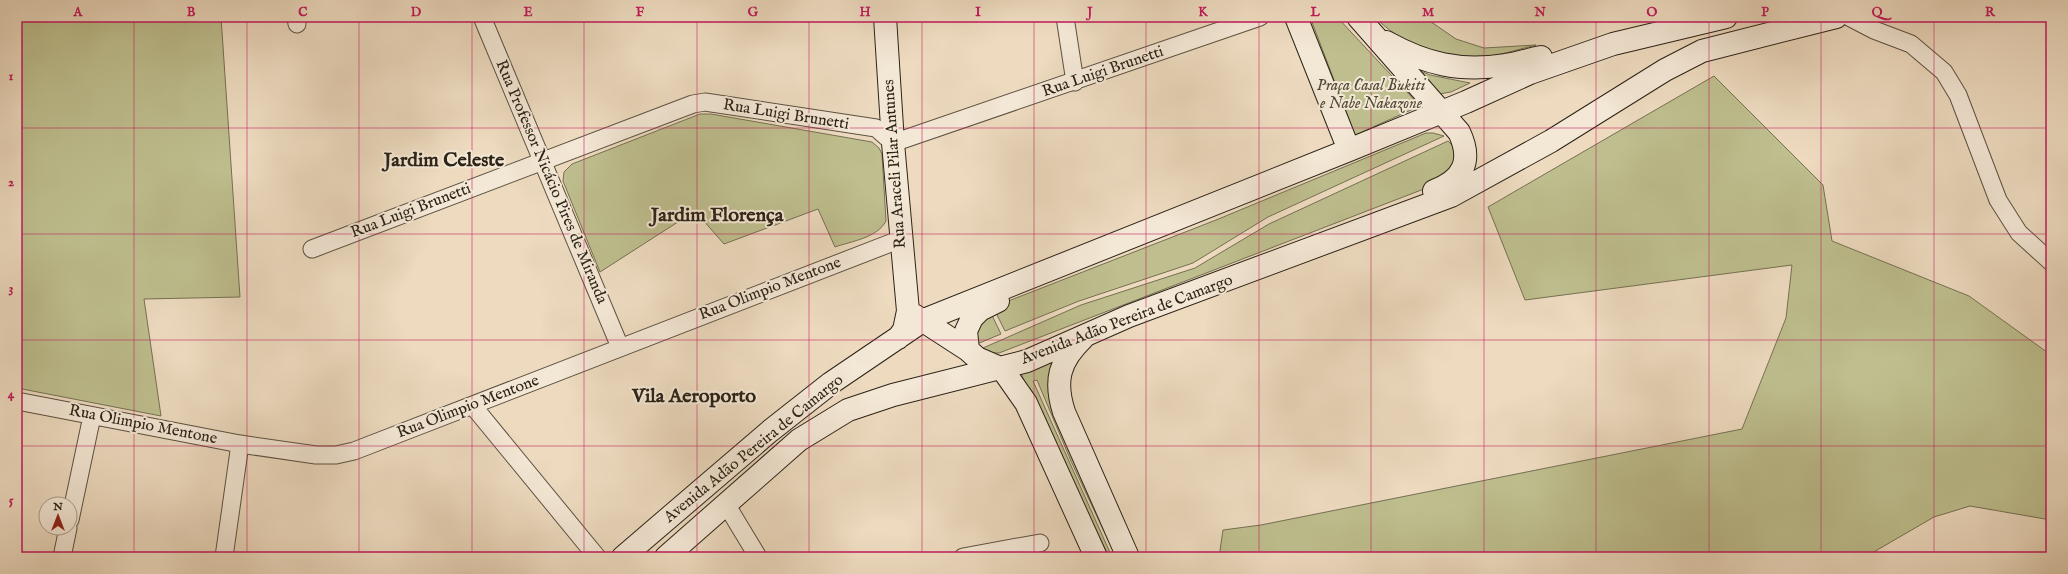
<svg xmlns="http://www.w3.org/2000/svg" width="2068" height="574" viewBox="0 0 2068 574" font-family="'IM FELL English',serif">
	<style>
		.green { fill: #bebe8e; stroke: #757052 }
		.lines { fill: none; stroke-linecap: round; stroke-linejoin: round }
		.street-casing { stroke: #5c5141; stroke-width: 19 }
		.secondary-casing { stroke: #2c2317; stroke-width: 24 }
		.street { stroke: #f3e7d5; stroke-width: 17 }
		.secondary { stroke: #f3e7d5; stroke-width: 22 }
		.grid { fill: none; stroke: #c2185b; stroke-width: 1; stroke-opacity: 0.55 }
		.labels { text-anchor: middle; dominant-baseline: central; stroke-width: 4; stroke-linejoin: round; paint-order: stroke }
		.street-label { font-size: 16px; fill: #2c2317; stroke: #f3e7d5 }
		.park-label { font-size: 16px; font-style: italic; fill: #504a35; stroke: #f3e7d5 }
		.district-label { font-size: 20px; font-weight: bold; fill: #2c2317; stroke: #f3e7d5 }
		.neatline { fill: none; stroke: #c2185b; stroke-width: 1.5 }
		.grid-label { font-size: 13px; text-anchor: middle; font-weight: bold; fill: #c2185b }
	</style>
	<rect width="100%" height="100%" fill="#eddabf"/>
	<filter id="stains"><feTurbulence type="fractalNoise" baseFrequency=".005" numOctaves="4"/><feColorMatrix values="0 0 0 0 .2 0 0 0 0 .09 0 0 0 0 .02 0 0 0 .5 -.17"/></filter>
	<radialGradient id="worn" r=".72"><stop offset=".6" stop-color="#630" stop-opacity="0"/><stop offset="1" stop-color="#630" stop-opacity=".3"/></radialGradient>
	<path class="green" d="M17 17H221L240 297 144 299 161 416 17 388Z
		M1310 17H1337L1420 106 1355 135Z
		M1375 17H1424L1456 39 1484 48 1536 45C1516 50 1495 57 1475 58 1442 60 1398 42 1375 17Z
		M1416 69 1430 75 1470 83 1451 92 1439 94Z
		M1714 76 1823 185 1832 241 1969 296 2051 355V520L1970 506 1934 517 1865 557H1219L1223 530 1261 525 1742 429 1786 318 1792 265 1525 300 1488 207Z
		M700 114H711L872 142 879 148 882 154 886 221C877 238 852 241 835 247L818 209 724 244 695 211 600 272 563 181 564 172 572 164Z
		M1426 133H1433L1444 136 1268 217 1193 263 1079 301 1005 331 993 307 1216 220Z
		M1448 141 1454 147 1457 157 1442 182 999 353H987L983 348 1081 305 1195 268 1269 224Z
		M989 309 1001 334 977 344 973 325Z
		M1054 358C1049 376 1048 391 1053 410L1116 557 1071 461 1037 380 1033 381 1112 557H1109L1022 376 1021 372Z"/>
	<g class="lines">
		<g class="street-casing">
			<path id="street" d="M296 17 297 24
				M482 17 620 347
				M1065 17 1075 82
				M1849 17 1874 30 1911 44 1944 72 1958 95 1998 200 2019 233 2051 262
				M312 249 693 104 705 102 876 128 893 143 1260 17
				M17 401 240 444 316 455H336L354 451 901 239
				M473 406 597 557
				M726 504 758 557
				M70 520 92 416
				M62 557 68 528
				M224 557 240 444
				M963 557 1040 543"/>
		</g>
		<g class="secondary-casing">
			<path id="secondary" d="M885 17 893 143 908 311 904 330 898 338
				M1296 17 1349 150
				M1358 17 1459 132C1473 161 1463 180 1434 191
				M1386 42C1426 64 1459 72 1505 65 1517 64 1529 59 1541 57
				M998 301 980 310 972 318 966 331 968 350 977 358 998 367 1005 373 1026 403 1096 557
				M914 315 968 350
				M1083 338C1059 361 1054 381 1064 412L1128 557
				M623 557 770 431 831 383 924 320 1349 150 1466 102 1530 73 1613 44 1726 17
				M666 557 799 440 848 410 893 395 1027 361 1129 316 1451 196 1551 141 1665 70 1702 51 1836 17"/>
		</g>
		<use href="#street" class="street"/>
		<use href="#secondary" class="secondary"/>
	</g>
	<path class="grid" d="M134 17V557M247 17V557M359 17V557M472 17V557M584 17V557M697 17V557M809 17V557M922 17V557M1034 17V557M1146 17V557M1259 17V557M1371 17V557M1484 17V557M1596 17V557M1709 17V557M1821 17V557M1934 17V557M17 128H2051M17 234H2051M17 340H2051M17 446H2051"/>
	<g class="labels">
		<g class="street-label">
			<text transform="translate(1103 72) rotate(-19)">Rua Luigi Brunetti</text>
			<text transform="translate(786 115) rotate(9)">Rua Luigi Brunetti</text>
			<text transform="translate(895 164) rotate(-94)">Rua Araceli Pilar Antunes</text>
			<text transform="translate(551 182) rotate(67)">Rua Professor Nicácio Pires de Miranda</text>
			<text transform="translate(411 211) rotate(-21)">Rua Luigi Brunetti</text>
			<text transform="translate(770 289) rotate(-21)">Rua Olimpio Mentone</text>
			<text transform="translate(1127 320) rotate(-21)">Avenida Adão Pereira de Camargo</text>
			<text transform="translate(468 407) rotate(-21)">Rua Olimpio Mentone</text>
			<text transform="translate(143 425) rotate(11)">Rua Olimpio Mentone</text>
			<text transform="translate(754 449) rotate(-39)">Avenida Adão Pereira de Camargo</text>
		</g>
		<g class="park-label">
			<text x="1371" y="86">Praça Casal Bukiti<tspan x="1371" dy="18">e Nabe Nakazone</tspan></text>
		</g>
		<g class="district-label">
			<text x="444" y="160">Jardim Celeste</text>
			<text x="717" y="215">Jardim Florença</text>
			<text x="694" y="396">Vila Aeroporto</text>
		</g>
	</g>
	<rect width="2068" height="574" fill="none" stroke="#eddabf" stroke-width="44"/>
	<g transform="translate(58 516)"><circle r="19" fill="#f3e7d5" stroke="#a39989"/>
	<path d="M0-3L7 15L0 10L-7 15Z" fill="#8f2418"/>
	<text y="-6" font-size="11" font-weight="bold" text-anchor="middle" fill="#2c2317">N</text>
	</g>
	<rect x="22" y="22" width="2024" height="530" class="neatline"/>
	<g class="grid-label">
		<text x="78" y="16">A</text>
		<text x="191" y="16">B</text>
		<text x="303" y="16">C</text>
		<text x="416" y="16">D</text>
		<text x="528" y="16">E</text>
		<text x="640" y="16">F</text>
		<text x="753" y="16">G</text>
		<text x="865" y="16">H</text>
		<text x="978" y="16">I</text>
		<text x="1090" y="16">J</text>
		<text x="1203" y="16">K</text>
		<text x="1315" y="16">L</text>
		<text x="1428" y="16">M</text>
		<text x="1540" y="16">N</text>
		<text x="1652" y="16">O</text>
		<text x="1765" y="16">P</text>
		<text x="1877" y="16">Q</text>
		<text x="1990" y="16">R</text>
		<text x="11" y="80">1</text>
		<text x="11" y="186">2</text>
		<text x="11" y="292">3</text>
		<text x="11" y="398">4</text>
		<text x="11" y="504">5</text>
	</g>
	<rect width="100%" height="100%" filter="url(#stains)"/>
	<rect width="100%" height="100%" fill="url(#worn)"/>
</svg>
